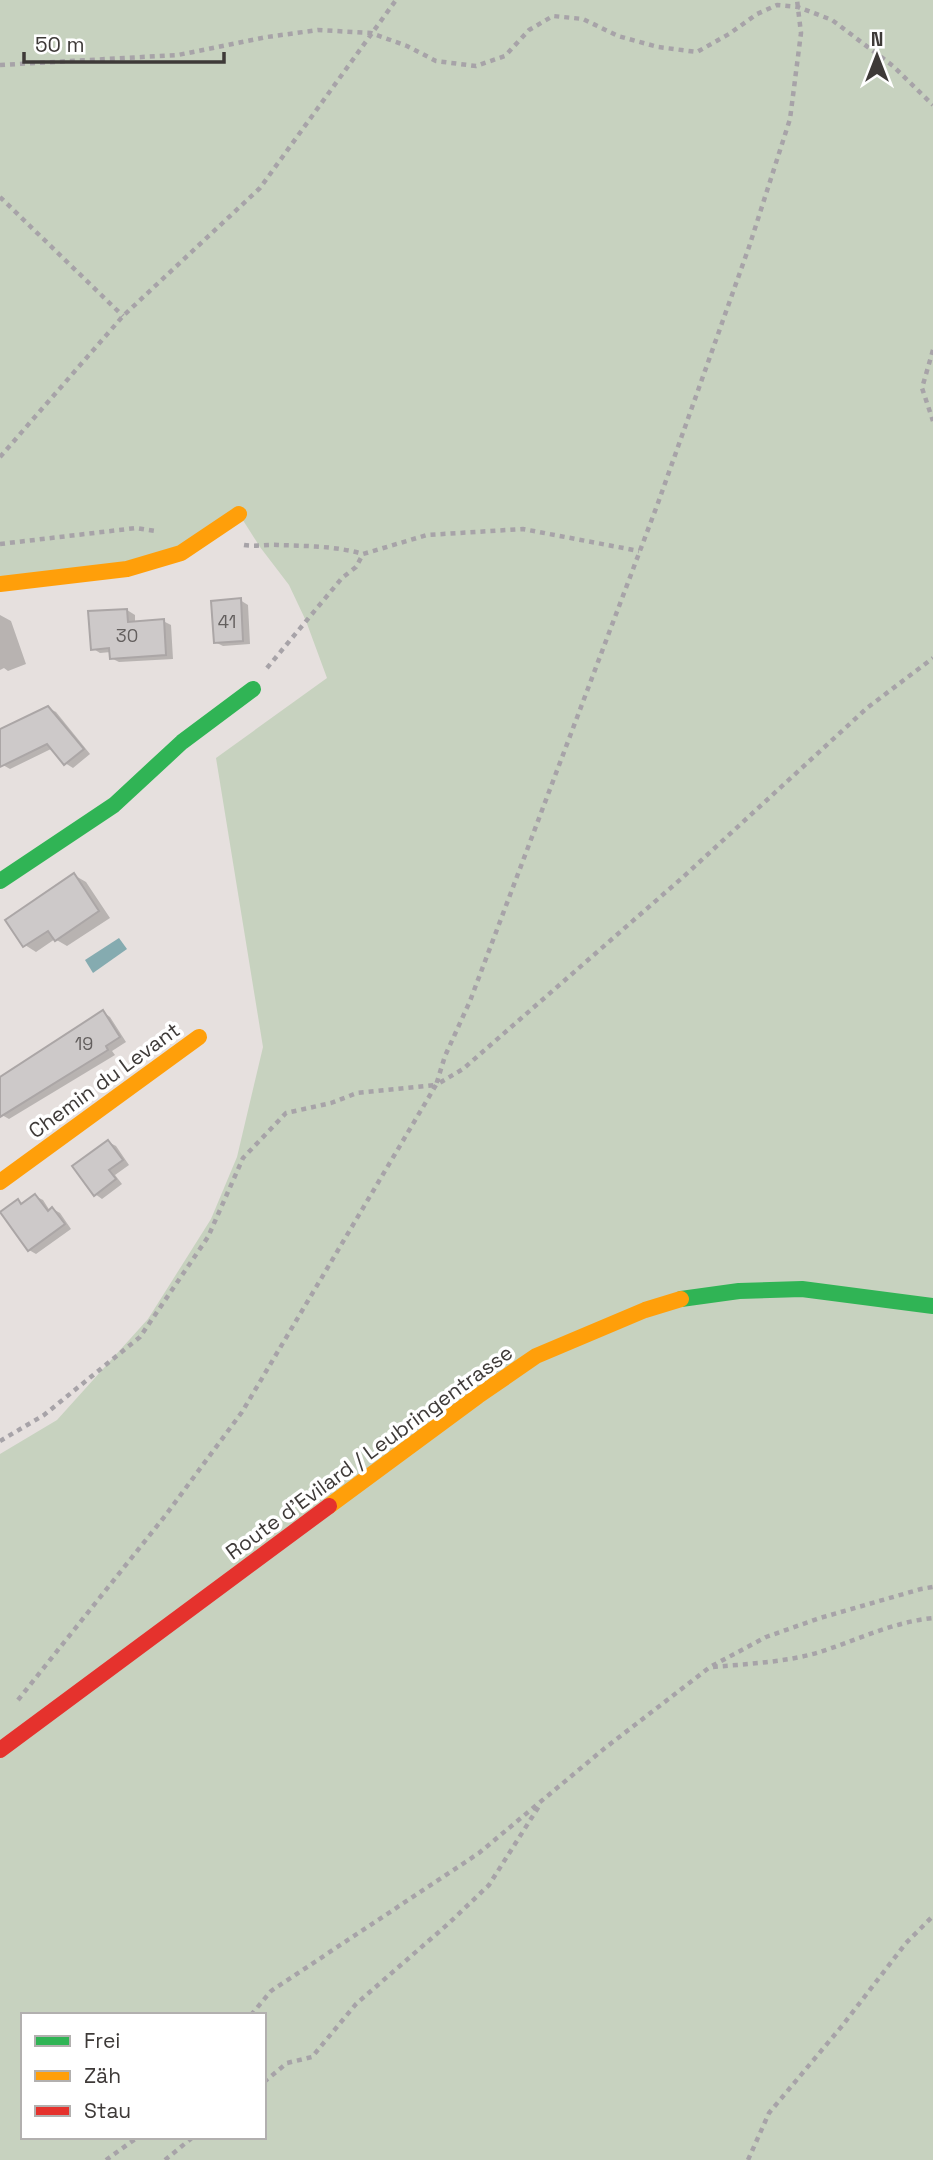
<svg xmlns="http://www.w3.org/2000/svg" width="933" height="2160" viewBox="0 0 933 2160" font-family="'Space Grotesk',sans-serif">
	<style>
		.green { fill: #c7d2bf; fill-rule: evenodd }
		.water { fill: #85abb0 }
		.shadow { fill: #0003 }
		.building { fill: #cdc9c9; stroke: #aba6a6; stroke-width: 2 }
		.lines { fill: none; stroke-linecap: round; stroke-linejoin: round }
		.path { stroke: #a7a3a8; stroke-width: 4.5; stroke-dasharray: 5 5; stroke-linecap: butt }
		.fast { stroke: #30b455; stroke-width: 16 }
		.slow { stroke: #ff9f0a; stroke-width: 16 }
		.jam { stroke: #e5322d; stroke-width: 16 }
		.labels { text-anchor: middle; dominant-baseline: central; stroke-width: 7; stroke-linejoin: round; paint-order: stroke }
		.number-label { font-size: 18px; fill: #635f5e }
		.street-label { font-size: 21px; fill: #3e3a38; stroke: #fff }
	</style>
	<rect width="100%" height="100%" fill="#e6e0de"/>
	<path class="green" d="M0 0H933V2160H0V1454L57 1420 148 1319 211 1219 237 1157 263 1047 216 758 327 678 306 621 289 585 260 547 239 514 181 553 0 584ZM23 2015H264V2137H23Z"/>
	<path class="water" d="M119 938 127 949 93 973 85 960Z"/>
	<path class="shadow" d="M240 600 248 605 250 644 223 646 215 642Z
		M127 610 135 615V623L163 621 171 625 173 659 119 662 111 658V652L100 653 92 648Z
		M0 615 11 621 26 664 8 671 4 668 0 670Z
		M48 708 56 712 90 754 73 768 65 763 53 748 10 769 3 765 0 759V731Z
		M74 875 86 882 110 918 67 946 55 939 36 952 25 945Z
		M103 1012 110 1017 126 1042 112 1051 115 1055 9 1119 2 1115 0 1112V1079Z
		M108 1142 116 1146 129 1165 115 1175 122 1184 102 1199 95 1194Z
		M35 1196 43 1200 50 1211 53 1209 60 1213 71 1229 36 1254 29 1250 18 1201 24 1204Z"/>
	<path class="building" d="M241 598 243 641 214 643 211 601Z
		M127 609 128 622 164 619 166 655 110 659 109 648 91 650 88 611Z
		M48 706 84 749 64 765 47 744 0 767V729Z
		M74 873 99 911 55 941 48 931 23 947 5 920Z
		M103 1010 120 1037 106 1046 108 1050 0 1117V1077Z
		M108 1140 123 1160 109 1170 116 1179 94 1196 72 1166Z
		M35 1194 48 1211 52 1207 65 1224 28 1251 0 1212 18 1199 21 1204Z"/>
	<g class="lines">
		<path class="path" d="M0 65 178 55 267 37 318 30 371 33 407 46 436 61 476 66 505 56 529 30 553 16 583 19 618 36 658 47 697 52 729 34 757 14 777 5 798 7 832 20 893 66 933 105
			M0 197 123 316
			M933 350 922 388 933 421
			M0 457 123 316 260 188 396 0
			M0 544 136 528 155 531
			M244 545C256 547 267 544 278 545 306 546 336 546 363 554
			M267 668 342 578 356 567 363 554 427 535 523 529 639 551
			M0 1441 44 1415 140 1337 208 1237 243 1158 286 1113 331 1103 357 1093 436 1085 445 1056 470 1001 658 503 749 247 790 119 801 33 797 0
			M713 1667C747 1664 787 1662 820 1652 857 1640 893 1622 933 1618
			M18 1700 165 1516 242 1412 436 1085 463 1069 682 878 867 708 933 658
			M251 2015 271 1991 479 1853 605 1748 710 1667 766 1637 820 1618 921 1589 933 1587
			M264 2082 287 2063 312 2057 356 2004 448 1924 489 1885 541 1803
			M106 2160 138 2137
			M165 2160 193 2137
			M748 2160 769 2113 842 2026 906 1943 933 1916"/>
		<path class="fast" d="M0 881 114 805 182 742 253 689
			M681 1299 739 1291 802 1289 933 1306"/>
		<path class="slow" d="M0 584 127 569 181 553 239 514
			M0 1182 199 1037
			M329 1506 478 1396 536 1356 645 1310 681 1299"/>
		<path class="jam" d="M0 1750 329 1506"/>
	</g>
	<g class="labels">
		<g class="number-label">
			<text x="227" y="621">41</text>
			<text x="127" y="635">30</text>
			<text x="84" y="1043">19</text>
		</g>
		<g class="street-label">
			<text transform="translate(104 1080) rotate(-36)">Chemin du Levant</text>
			<text transform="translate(369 1452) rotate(-36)">Route d'Evilard / Leubringentrasse</text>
		</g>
	</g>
	<rect x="21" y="2013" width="245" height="126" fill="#ffffff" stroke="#b2b0af" stroke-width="2"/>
	<rect x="35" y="2036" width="35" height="10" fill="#30b455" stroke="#b2b0af" stroke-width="2"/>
	<text x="84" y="2048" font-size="21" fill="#3e3a38">Frei</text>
	<rect x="35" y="2071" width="35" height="10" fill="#ff9f0a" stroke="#b2b0af" stroke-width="2"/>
	<text x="84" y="2083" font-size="21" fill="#3e3a38">Zäh</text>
	<rect x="35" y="2106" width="35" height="10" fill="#e5322d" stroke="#b2b0af" stroke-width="2"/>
	<text x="84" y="2118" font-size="21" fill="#3e3a38">Stau</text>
	<g transform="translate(877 56)" stroke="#ffffff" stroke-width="5" paint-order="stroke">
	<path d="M0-5L12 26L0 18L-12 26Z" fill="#3e3a38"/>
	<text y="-10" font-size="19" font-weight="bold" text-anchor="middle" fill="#3e3a38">N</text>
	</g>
	<path d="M24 52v10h200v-10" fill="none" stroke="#3e3a38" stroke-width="3.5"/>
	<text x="35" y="52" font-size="21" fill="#3e3a38" stroke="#ffffff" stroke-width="5" paint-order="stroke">50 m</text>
</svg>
